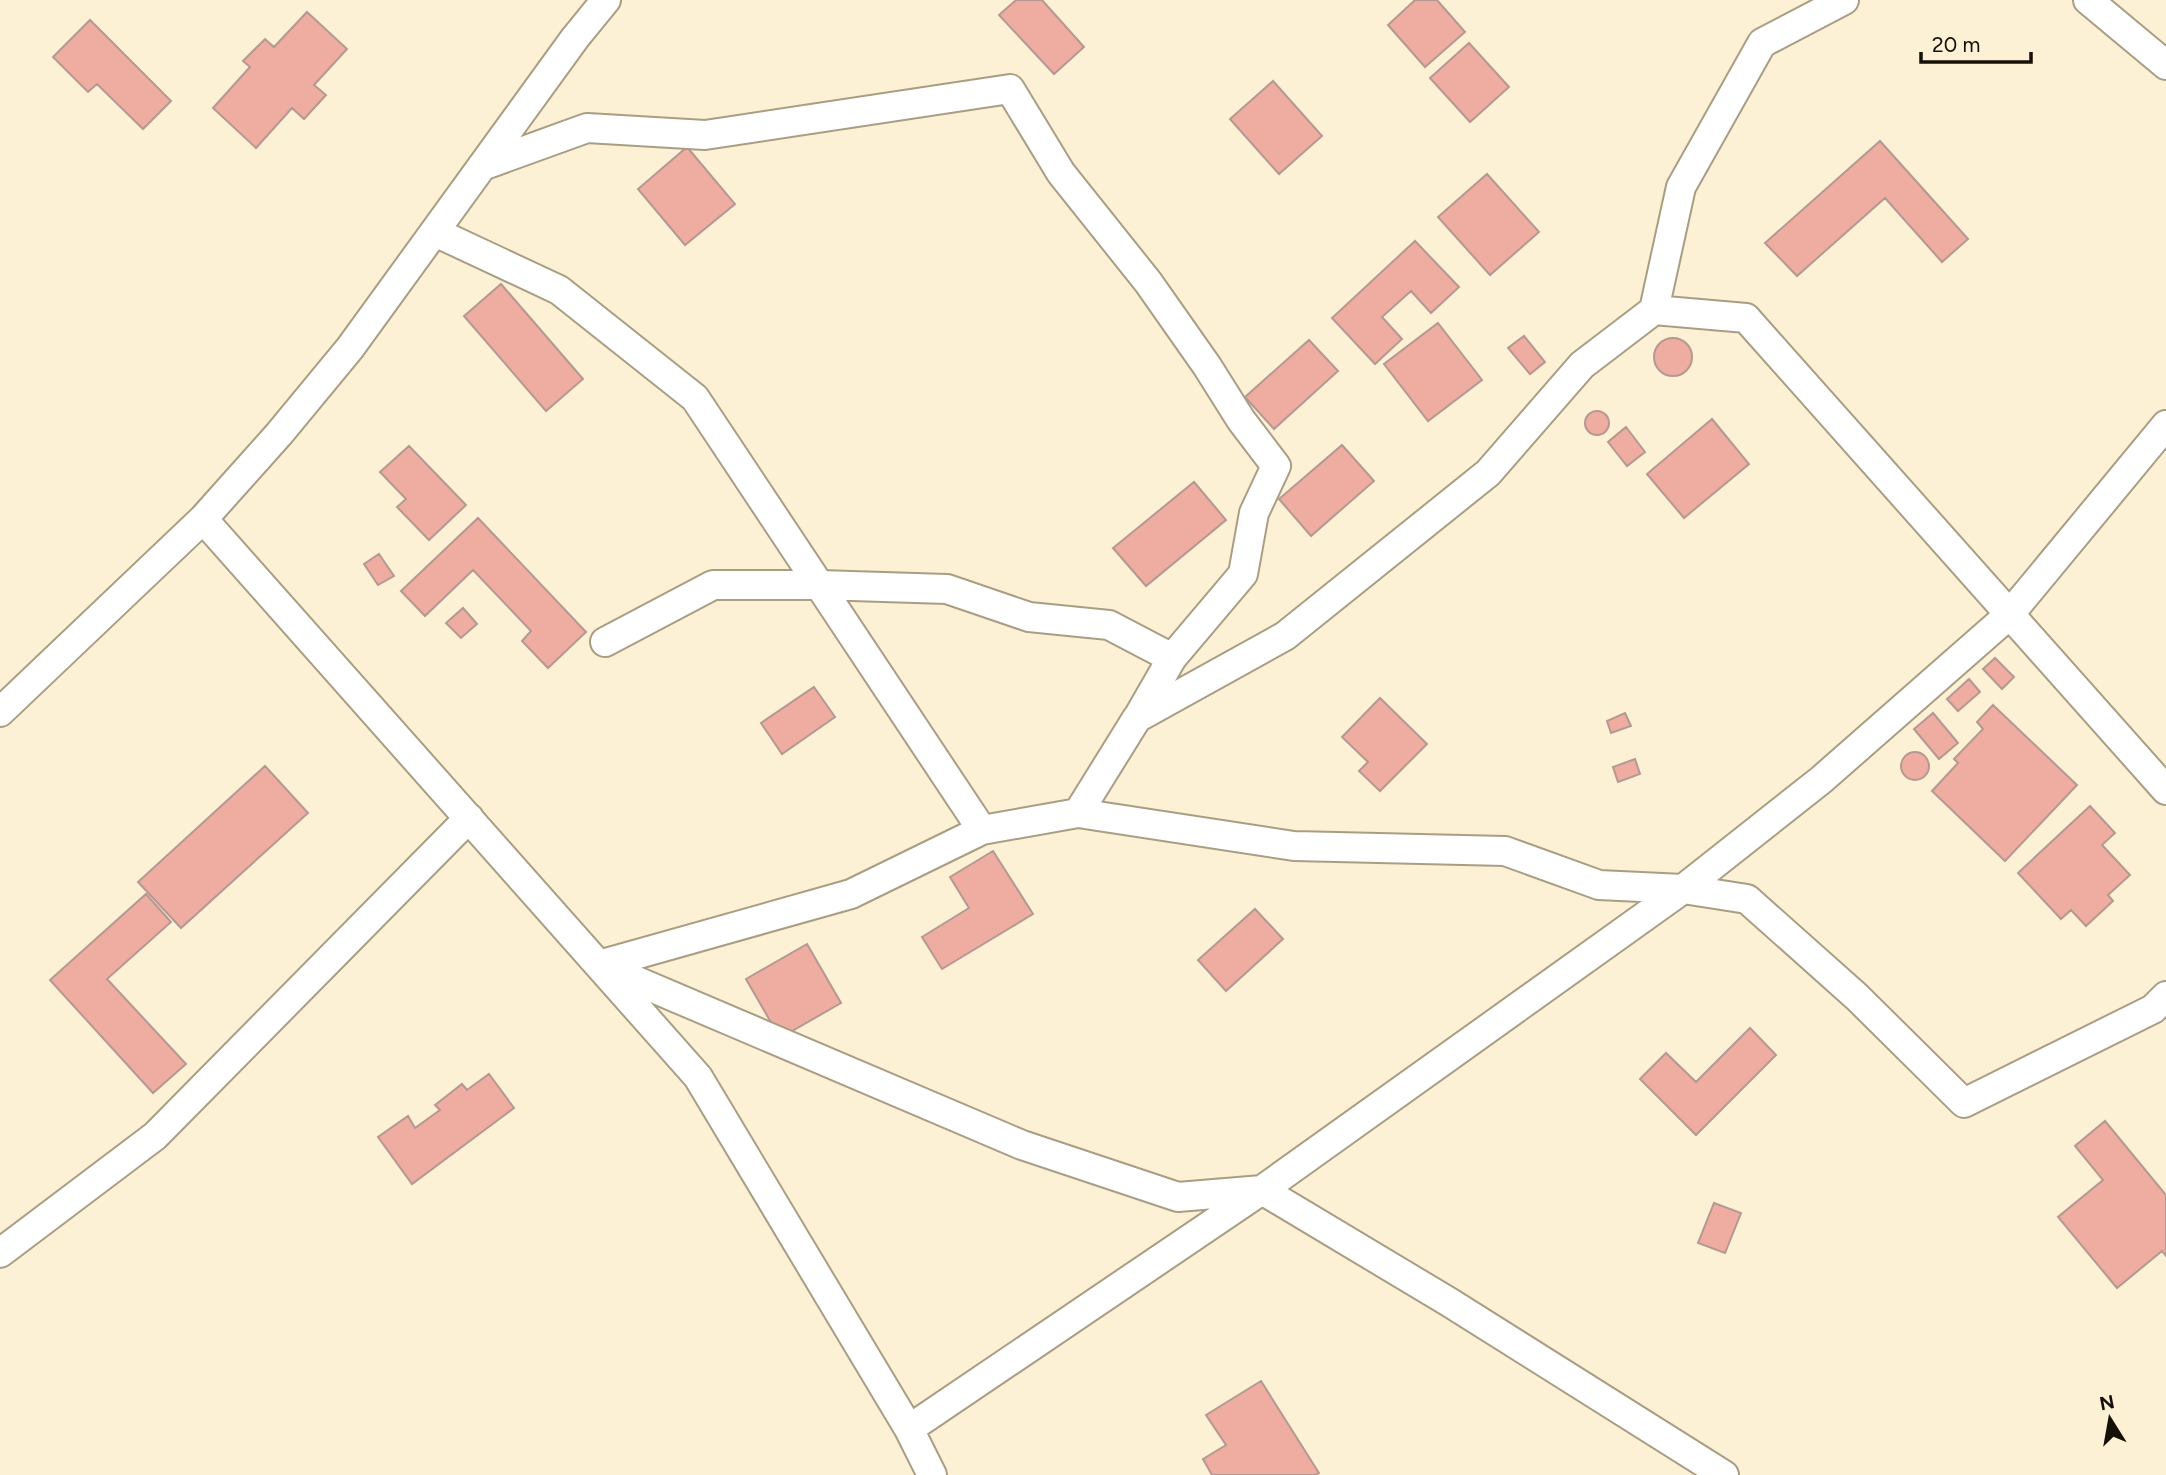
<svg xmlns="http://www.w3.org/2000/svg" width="2166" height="1475" viewBox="0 0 2166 1475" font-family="Figtree,sans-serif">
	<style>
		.building { fill: #eeada0; stroke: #b69892; stroke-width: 2 }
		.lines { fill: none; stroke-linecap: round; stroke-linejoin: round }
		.minor-casing { stroke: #a99d84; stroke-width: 32 }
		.minor { stroke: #fff; stroke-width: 28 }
	</style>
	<rect width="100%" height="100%" fill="#fcf0d5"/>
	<path class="building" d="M1016 0H1042L1084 47 1054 74 999 15Z
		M1415 0H1437L1465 32 1425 67 1388 25Z
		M307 12 347 49 314 85 326 95 304 119 292 108 256 148 213 108 250 67 243 61 265 39 274 47Z
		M90 20 171 101 143 129 97 84 88 92 53 57Z
		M1469 43 1509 87 1470 122 1430 78Z
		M1273 81 1322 136 1279 174 1230 119Z
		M1880 141 1968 239 1942 262 1885 198 1797 276 1765 243Z
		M687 147 735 204 685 245 638 189Z
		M1487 174 1539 232 1490 275 1438 217Z
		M1415 241 1459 287 1431 313 1411 291 1382 317 1402 339 1375 364 1332 318Z
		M501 284 583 379 546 411 464 316Z
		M1438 323 1482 380 1428 421 1384 364Z
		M1524 336 1545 362 1530 374 1508 348Z
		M1654 357a19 19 0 1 1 38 0a19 19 0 1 1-38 0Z
		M1309 340 1338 371 1274 429 1245 397Z
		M1585 423a12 12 0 1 1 24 0a12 12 0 1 1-24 0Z
		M1712 419 1749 464 1684 518 1647 474Z
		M1626 427 1645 452 1627 466 1608 442Z
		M1342 445 1374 481 1311 536 1279 499Z
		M409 446 466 505 429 540 397 507 406 499 380 472Z
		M1194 482 1226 520 1146 586 1113 548Z
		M478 518 586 632 548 668 522 641 531 631 473 570 425 616 401 591Z
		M379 554 394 576 378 585 364 564Z
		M463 608 477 624 461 638 446 623Z
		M1995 658 2014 677 2002 689 1983 669Z
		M1969 679 1980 692 1958 711 1947 699Z
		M814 687 835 717 782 754 761 723Z
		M1380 698 1427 744 1380 791 1359 771 1368 762 1342 737Z
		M1993 705 2077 785 2005 861 1932 791 1958 763 1954 759 1983 729 1977 722Z
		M1625 713 1631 726 1611 733 1607 721Z
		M1933 713 1958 743 1939 759 1914 729Z
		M1901 766a14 14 0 1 1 28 0a14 14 0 1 1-28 0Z
		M1635 759 1640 774 1618 782 1613 767Z
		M265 766 308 813 181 928 138 882Z
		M2090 806 2115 833 2102 845 2130 875 2108 895 2113 901 2086 926 2071 910 2061 919 2018 873Z
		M993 851 1033 914 942 969 922 937 969 908 950 877Z
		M146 894 171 922 107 979 186 1064 153 1093 50 980Z
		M1255 909 1283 939 1226 991 1198 960Z
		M807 944 841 1003 780 1038 746 979Z
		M1750 1028 1776 1055 1696 1135 1640 1079 1666 1053 1696 1082Z
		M489 1074 514 1108 412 1184 378 1137 408 1116 415 1128 440 1110 435 1105 462 1084 467 1090Z
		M2105 1121 2166 1195V1256L2162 1251 2117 1288 2058 1217 2103 1180 2075 1146Z
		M1714 1203 1741 1213 1725 1253 1698 1243Z
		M1261 1381 1319 1473 1315 1475H1212L1203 1459 1226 1445 1206 1415Z"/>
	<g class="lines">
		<g class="minor-casing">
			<path id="minor" d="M2088 0 2166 65
				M482 166 587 128 705 135 1010 89 1061 173 1148 282 1207 366 1241 420 1276 466 1254 513 1243 574 1172 658 1138 717
				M435 232 559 290 695 398 982 830
				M1654 310 1681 187 1762 43 1844 0
				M203 519 698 1077 909 1429 932 1475
				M605 642 713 585H820L947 589 1029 617 1109 625 1172 658
				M0 712 203 519 279 434 350 348 575 38 606 0
				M1078 813 1137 718 1285 636 1488 473 1582 365 1654 310 1746 318 2166 790
				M599 965 851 894 982 830 1078 813 1294 846 1505 851 1599 885 1683 889 1747 899 1857 997 1964 1103 2153 1009 2166 996
				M599 965 1022 1145 1178 1197 1262 1190 1449 1302 1724 1475
				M0 1253 155 1136 469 818
				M909 1429 1262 1190 1683 889 1821 780 2009 615 2166 425"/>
		</g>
		<use href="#minor" class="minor"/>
	</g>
	<g transform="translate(2110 1419) rotate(349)" stroke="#fcf0d5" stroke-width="5" paint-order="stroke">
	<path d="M0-5L12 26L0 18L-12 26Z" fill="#140f07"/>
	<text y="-10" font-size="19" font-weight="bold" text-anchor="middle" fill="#140f07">N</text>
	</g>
	<path d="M1921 52v10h110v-10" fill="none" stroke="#140f07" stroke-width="3.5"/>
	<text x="1932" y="52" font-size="21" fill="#140f07" stroke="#fcf0d5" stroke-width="5" paint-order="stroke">20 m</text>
</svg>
